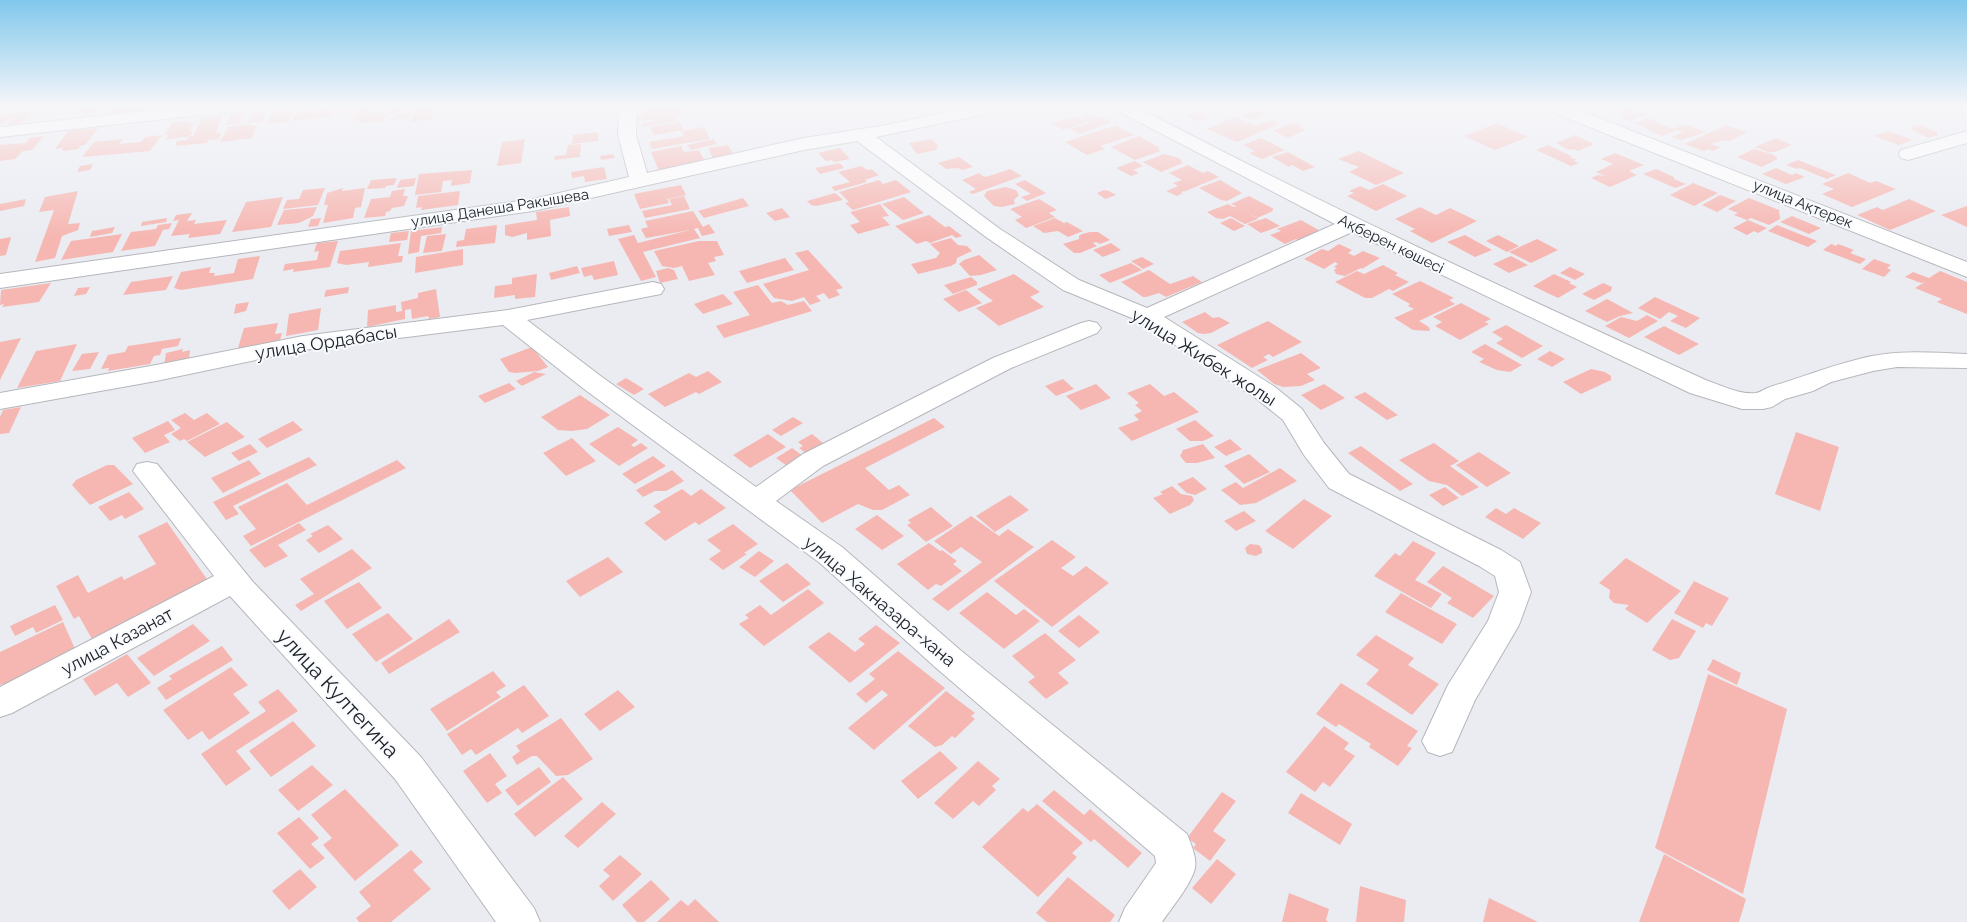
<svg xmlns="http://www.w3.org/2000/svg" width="1967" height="922" viewBox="0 0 1967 922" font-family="Raleway,sans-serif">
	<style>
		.building { fill: #f6b7b2 }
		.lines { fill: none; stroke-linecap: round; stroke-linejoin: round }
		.street-casing { stroke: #b4b7bc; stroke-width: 2 }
		.street { fill: #fff; fill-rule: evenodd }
		.labels { text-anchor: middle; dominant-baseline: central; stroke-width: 4; stroke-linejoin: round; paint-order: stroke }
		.far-street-label { font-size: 15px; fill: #212224; stroke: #f7fafe }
		.street-label { font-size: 18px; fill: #212224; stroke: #f7fafe }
		.near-street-label { font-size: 21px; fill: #212224; stroke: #f7fafe }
	</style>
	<rect width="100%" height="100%" fill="#eaecf2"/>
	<path class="building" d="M42 107H69L67 110 39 111Z
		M83 107H107L101 113 83 115 85 112 77 113Z
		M113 107H179V108L107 115Z
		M340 107H353L350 114 336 115Z
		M357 107H377L375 112 366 113 384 112 387 115 383 121 358 123 360 119 352 120Z
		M387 107H413L412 110 405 112 388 114 386 111Z
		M414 107H434L431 119 411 122Z
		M657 107H685L687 114 676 116 678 121 642 127 641 123 654 121V119L638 121 637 117 644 116 642 109Z
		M1464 107H1490L1473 111Z
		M1612 107H1631L1648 114 1630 121 1618 116 1624 114 1610 108Z
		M295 108 288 122 267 124 273 111Z
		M334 108 332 116 293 121 296 112Z
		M1258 108 1268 112 1253 120 1242 116Z
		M268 110 261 122 247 123 254 111Z
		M1199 111 1208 116 1205 120 1196 121 1186 116Z
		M32 112 22 123 8 124 13 119H8L0 125V115Z
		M245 112 238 124 225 125 232 114Z
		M411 112 410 118 392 120 394 115Z
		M1088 113 1097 117 1110 120V123L1079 134 1070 129 1089 123 1078 116Z
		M223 115 216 133 222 132 219 139 208 140 207 143 175 146 177 141 187 140 189 136H193L202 117Z
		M1075 116 1087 122 1063 130 1052 123Z
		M1235 117 1256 126 1270 120 1280 124 1237 142 1207 129Z
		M1648 118 1673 129 1677 130 1662 136 1634 123Z
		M190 121 188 123H195L189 131H193L190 136 165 140 169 135H164L173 122Z
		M680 122 684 130 654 135 650 127Z
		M1293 122 1303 126 1300 127 1305 130 1288 138 1273 131Z
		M1497 123 1528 137 1495 150 1464 136Z
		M248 124 257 126 252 138 220 142 228 127Z
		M1685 124 1706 132 1681 140 1672 137 1683 132 1674 129Z
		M1116 125 1134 135 1100 146 1105 149 1087 155 1065 142Z
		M1726 125 1748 132 1729 141 1724 140 1711 144 1720 147 1713 151 1709 149 1704 151 1685 144Z
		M1920 125 1937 132 1938 135 1928 138 1911 129V127Z
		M704 127 710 139 652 149 649 142 684 136 682 131Z
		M98 128 85 145 80 146 78 149 62 151 63 148 55 149 68 131Z
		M1888 131 1913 140 1899 145 1874 136Z
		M598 132V141L572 144 573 135Z
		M162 135 150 151 82 157 94 142 123 139 119 144 141 142 145 137Z
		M1575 135 1594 144 1578 151 1574 149 1569 150 1556 143Z
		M44 136 32 150 23 151 15 159 0 161V145L26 143 30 138Z
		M1139 136 1160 148 1157 149 1161 151 1135 160 1111 147Z
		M1261 138 1285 150 1262 159 1249 153 1255 151 1243 145Z
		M1776 138 1792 145 1775 152H1768L1755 147Z
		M525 139 521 163 497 166 502 142Z
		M713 139 717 144 691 150 687 145Z
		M932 139 938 146 936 150 917 154 909 143Z
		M581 144 580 157 554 160 555 156 566 155 568 145Z
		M728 145 734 156 714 160 708 148Z
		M1548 145 1571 156 1570 157 1577 160 1573 161 1579 163 1571 166 1536 150Z
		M681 146 684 152 699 150 705 162 659 171 651 152Z
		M840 148 850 159 834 162 832 160 826 161 818 153Z
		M1754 149 1772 154 1777 157V159L1762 167 1737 157Z
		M1359 151 1404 173 1376 185 1349 172 1359 167 1338 159Z
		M1288 152 1315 167 1303 171 1292 165 1289 167 1272 157Z
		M1615 153 1644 165 1629 171 1637 175 1610 187 1591 178 1598 175 1605 176 1596 172 1613 164 1601 159Z
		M613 154 615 158 601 160 600 156Z
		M1164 154 1179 158 1183 163 1161 172 1143 162Z
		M959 157 973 167 962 170 959 168 946 169 938 163Z
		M1798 160 1836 175 1827 179 1800 168 1797 169 1786 165Z
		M1135 161 1143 166 1133 170 1139 173 1131 176 1116 168Z
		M840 163 844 168 820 174 815 168Z
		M93 164 90 170 77 172 80 166Z
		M1188 165 1203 173 1208 171 1219 177 1186 191 1180 192 1183 193 1177 196 1166 191 1178 186 1173 183 1182 180 1169 173Z
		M861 166 867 170 871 169 879 175 865 180 867 182 835 191 831 187 850 182 838 172Z
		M604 167 607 179 585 182 584 176 572 178 571 172Z
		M1776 168 1792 175 1796 173 1805 177 1786 184 1762 174Z
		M1010 169 1022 176 973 194 969 192 976 189 962 180 979 173 984 177 989 176Z
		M1656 169 1674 177V179L1686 184 1675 188 1643 174Z
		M472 170 470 183 451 186 452 180 443 181 441 192 415 195 419 174Z
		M1848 173 1870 183 1876 181 1896 189 1852 207 1822 194 1834 189 1822 184Z
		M397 178 394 185 386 186 385 188 367 189 371 180Z
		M416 178 414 186 397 188 400 180Z
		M879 180 883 184 896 180 911 192 853 210 845 203 849 202 839 192Z
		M1025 180 1046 193 1027 201 1021 197 1031 194 1015 184Z
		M1220 180 1242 193 1227 201 1221 200 1199 188Z
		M1693 183 1718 193 1694 206 1670 195Z
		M1383 184 1407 196 1376 211 1347 196 1354 193 1349 191 1360 186 1369 190Z
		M681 185 686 195 667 199 669 203 640 209 634 194Z
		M1006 187 1016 190 1019 195 1014 200 1015 204 1002 207 994 206 984 196 987 191Z
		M325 188 318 205 283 209 287 200 299 199 303 190Z
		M343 188 342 191 365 188 361 207 355 208 353 218 323 223 328 205H324L327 193Z
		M405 189 403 196H408L404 206 392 208 390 211 386 212 385 216 364 218 371 199 390 197 392 191Z
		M1104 190 1109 191 1116 195 1105 199 1097 193Z
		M78 191 68 224 80 223 78 230 62 236 55 258 35 262 54 210 39 212 45 197Z
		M460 191 458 205 421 210 422 207 416 208 418 196Z
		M835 193 843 200 816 206 811 205 807 201Z
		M1720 195 1736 201 1717 212 1702 205Z
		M684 196 690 209 645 218 642 211 672 205 669 199Z
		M1249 196 1274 209 1272 210 1273 211 1257 218 1241 209 1258 219 1245 224 1230 216 1223 219 1216 218 1207 212 1228 204 1234 207 1236 206 1231 204Z
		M283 197 271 227 232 232 246 202Z
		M904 197 924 213 903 220 882 204Z
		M743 198 749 206 704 218 698 211Z
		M1749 198 1779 210 1780 219 1769 225 1751 218 1747 220 1734 215 1738 213 1728 209Z
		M26 199 24 206 0 211V204Z
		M1039 199 1057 210 1049 213 1055 217 1026 228 1015 220 1022 217 1010 209Z
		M1909 199 1936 211 1890 230 1857 215 1877 207 1883 210Z
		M880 204 889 216 882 217 890 225 858 234 850 225 860 222 850 212Z
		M1967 206V227L1941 215Z
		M317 207 313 216 299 223 277 225 284 210Z
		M569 207 570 216 550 220 551 236 527 240V233L512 237 505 235V225L537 220 536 212Z
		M1420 207 1436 215 1450 208 1477 221 1432 243 1410 231 1415 229 1395 219Z
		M782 208 790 217 775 221 766 213Z
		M693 211 703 227 709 224 715 233 702 236 698 228 694 229 700 238 643 252 656 277 641 281 618 239 634 235 638 243 690 230 646 238 641 229 648 227 645 221Z
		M192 213 187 221 196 220 194 224 227 220 220 234 188 238 190 234 171 236 179 220 173 221 176 215Z
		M929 215 945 227 949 226 962 236 956 238 952 235 930 243 926 241 917 244 895 226Z
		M1792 216 1821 228 1809 234 1780 222Z
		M167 218 166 222 141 226 142 222Z
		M321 218 318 226 308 227 311 219Z
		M1055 218 1064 223 1067 222 1083 231 1068 237 1058 231 1044 233 1033 226Z
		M1231 218 1245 226 1234 231 1220 223Z
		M1266 218 1280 226 1261 233 1247 224Z
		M1301 220 1322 232 1299 241 1296 239 1285 244 1270 235 1281 231 1277 229Z
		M1748 220 1767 228 1758 233 1754 231 1747 235 1733 228Z
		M172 223 169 229 163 230 155 246 121 251 131 232 156 229 158 225Z
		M497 225 495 243 456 247 457 241 464 240 466 229Z
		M629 225 632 232 609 236 607 229Z
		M1777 225 1817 241 1808 247 1768 231Z
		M115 227 112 233 90 237 92 231Z
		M442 227 441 233 421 236 419 252 408 254 411 231Z
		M409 231 407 240 389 242 391 233Z
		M1090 232H1098L1110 240 1100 244 1096 242 1093 243 1097 246 1080 253H1074L1063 244 1079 239V236L1082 234Z
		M122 234 113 252 61 260 71 241Z
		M446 234 442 251 423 253 427 236Z
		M1465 235 1492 250 1475 257 1447 242Z
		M1498 235 1519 246 1507 252 1486 241Z
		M11 237 6 255 0 256V239Z
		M951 238 958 245 967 246 972 251 957 258 956 263 951 266 918 274 911 264 936 258 940 253 930 244Z
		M1537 239 1558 250 1531 263 1509 252Z
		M338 241 330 267 293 272 294 269 283 271 285 264 317 260 319 251 314 252 317 243Z
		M699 241H717L724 255 714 257 716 261 708 263 715 275 689 281 682 266 674 268 662 266 654 251Z
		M401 243 398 256H403L402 262 368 267 369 262 346 265 337 263 340 251Z
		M1111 243 1121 250 1103 257 1093 250Z
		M1339 244 1352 250 1348 253 1354 256 1363 251 1380 258 1362 269 1361 268 1345 276 1336 274 1334 270 1337 268 1334 267 1338 264 1335 262 1324 269 1304 259 1322 249 1328 251Z
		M1831 244 1836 246 1838 244 1854 250 1850 253 1866 259 1860 264 1823 250Z
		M463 249V265L415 273 416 257Z
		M808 250 843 288 836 290 840 295 829 299 824 293 816 296 821 301 810 305 804 297 792 301 774 298 763 284 809 270 795 253Z
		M979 255 997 270 981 275 970 276 959 264 964 260Z
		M260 256 253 279 181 290 174 288 181 272 211 267 209 273H215L214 276 234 273 238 259Z
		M1511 256 1528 265 1509 273 1493 264Z
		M1142 257 1154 264 1143 269 1131 261Z
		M785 258 794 270 747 283 739 271Z
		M1874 259 1891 265 1887 268 1891 270 1884 277 1862 269Z
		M614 261 618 275 594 280 592 275 584 277 581 268Z
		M1131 263 1142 270 1110 283 1099 275Z
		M1383 265 1398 273 1395 275 1409 282 1393 291 1389 289 1372 298H1365L1335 282 1357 271 1364 274Z
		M577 266 580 273 551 280 549 273Z
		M1570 267 1585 274 1575 280 1560 273Z
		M668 268 674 270 678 279 660 283 656 271Z
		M1149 270 1170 284 1193 276 1202 282 1166 297 1159 293 1146 297H1143L1121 282Z
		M1940 271 1967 282V314L1937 302 1942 299 1915 288 1925 282 1921 283 1905 277 1913 272 1929 278Z
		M537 274 535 297 515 299V295L494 298 495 286 512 284V278Z
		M1014 274 1040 292 1030 297 1044 307 999 326 976 308 993 301 977 289Z
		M1554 274 1571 282 1569 283 1577 287 1558 298 1533 286Z
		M173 276 166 290 123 295 131 282Z
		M971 277 977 282V285L953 294 944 285Z
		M1420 281 1454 298 1449 300 1455 304 1419 321 1429 327 1430 331 1413 330 1394 318 1414 309 1408 306 1410 304 1392 294Z
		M51 283 39 302 2 307 4 304 0 305 1 290Z
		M1603 283 1612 287 1611 291 1594 300 1582 294Z
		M758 285 772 303 781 301 788 305 804 301 812 311 724 338 716 326 750 315 733 292Z
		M90 287 86 294 74 296 78 288Z
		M349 287 348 293 324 297 326 290Z
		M436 289 440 317 429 319 428 316 412 319 411 309 405 310V319L367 327 368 310 396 305V312L402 311 401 302 418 298V293Z
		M966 290 982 303 959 312 943 299Z
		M723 294 733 304 703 314 694 304Z
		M1655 297 1700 318 1686 328 1670 321 1678 316 1669 312 1660 319 1638 308Z
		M1607 299 1633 313 1620 316 1607 322 1585 311Z
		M249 302 246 311 234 314 236 304Z
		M1461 303 1491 319 1485 322 1489 324 1460 340 1435 326 1442 322 1433 317Z
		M321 308 318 330 286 336 289 314Z
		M1205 312 1213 318 1219 317 1230 323 1211 333 1204 334 1198 333 1182 322Z
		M1647 315 1658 321 1629 338 1605 326 1621 317 1637 321Z
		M1268 321 1302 342 1273 357 1269 354 1263 357 1268 360 1252 368 1217 345Z
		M278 323 275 334 282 333 279 344 245 349 246 347 238 348 244 328Z
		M1506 325 1543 346 1522 358 1496 343 1503 339 1492 332Z
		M1664 326 1699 344 1679 355 1644 337Z
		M21 338 0 380V342Z
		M181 338 178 346 162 349 160 355 154 356 150 364 108 371 109 368 101 369 108 355 125 352 128 346Z
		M77 344 60 381 17 388 36 351Z
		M1485 344 1522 365 1510 372 1497 370 1479 362 1484 359 1471 352Z
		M532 347 548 367 538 371 515 373 509 372 500 359Z
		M183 349 182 352 190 350 189 359 164 365 166 353Z
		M1550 351 1565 359 1552 367 1537 359Z
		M99 352 90 369 72 371 82 354Z
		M1301 353 1321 368 1307 374 1315 380 1301 386 1283 387 1274 384 1257 370Z
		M1591 369 1605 372 1611 376V380L1581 394 1563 382Z
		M708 371 722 382 699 394 696 392 665 407 648 394 689 373 696 377Z
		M534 372 546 374 522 386 516 381Z
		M626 378 644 389 634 395 616 384Z
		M1063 379 1074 389 1056 396 1045 386Z
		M509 383 516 389 485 403 478 396Z
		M1096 384 1111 398 1081 410 1066 396Z
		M1150 384 1164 396 1174 392 1199 412 1132 441 1118 428 1139 420 1134 415 1142 411 1135 405 1139 403 1127 393Z
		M1324 384 1345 398 1321 410 1301 395Z
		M1365 392 1398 415 1387 420 1354 397Z
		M580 395 610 415 587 429 571 431 558 430 541 417Z
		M21 407 9 433 0 434V417L3 410Z
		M185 413 194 420 207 413 220 424 187 441 184 439 180 441 171 434 181 428 171 420Z
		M793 417 803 423 781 436 772 430Z
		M934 418 945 427 865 468 889 490 899 485 910 495 882 510H873L858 504 822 523 790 490Z
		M1195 420 1214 436 1203 441H1190L1176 429Z
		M168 421 175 430 164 435 170 442 145 453 132 438Z
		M293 421 303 430 267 448 258 439Z
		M227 422 245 437 205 457 187 442Z
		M618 427 638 440 631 445 634 447 641 443 648 448 619 466 589 444Z
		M1796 432 1839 447 1820 511 1775 494Z
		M768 434 786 447 750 468 733 455Z
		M812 434 827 446 810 456 799 448 803 446 798 442Z
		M572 438 596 461 566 476 543 453Z
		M1230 439 1242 449 1226 456 1214 447Z
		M1434 443 1459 461 1450 466 1479 487 1462 496 1447 485 1429 481 1399 460Z
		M250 444 258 452 239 461 231 453Z
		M1203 444 1215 458 1197 463H1186L1180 456 1183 450Z
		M1361 446 1413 484 1400 491 1348 453Z
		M792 448 803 456 787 466 776 458Z
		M1479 452 1511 473 1487 487 1456 465Z
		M1249 454 1270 472 1244 484 1224 466Z
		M653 456 666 466 635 484 622 474Z
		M309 457 317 465 233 506 239 514 226 520 213 502Z
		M249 460 261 474 223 493 211 478Z
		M397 460 406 468 251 546 243 536 256 529 238 507 287 483 307 505Z
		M107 465H114L133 484 90 505 72 485 76 480Z
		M1280 468 1297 481 1256 503 1240 505 1221 490 1236 482 1243 488Z
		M672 470 684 481 666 491H655L643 497 636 490Z
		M1193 477 1207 489 1195 495 1187 493 1177 484Z
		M1172 486 1181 494 1192 496 1194 500 1190 505 1170 514 1153 498 1163 494 1160 492Z
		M1445 487 1459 498 1443 506 1429 495Z
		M682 489 691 496 701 489 726 508 699 525 695 522 665 541 644 523 661 512 653 506Z
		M129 492 144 509 125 519 122 515 110 521 98 507Z
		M1010 495 1029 510 995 532 976 516Z
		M1304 499 1332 516 1293 549 1265 531Z
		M931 507 953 526 926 542 907 525 911 523 908 520Z
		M1496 508 1506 514 1514 508 1541 523 1523 539 1485 517Z
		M1244 511 1256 521 1236 531 1224 521Z
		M877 515 904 536 882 550 855 529Z
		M971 516 999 536 1008 529 1034 547 948 611 932 599 982 562 961 547 951 554 934 541Z
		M167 522 211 585 93 641 79 616 74 619 56 586 78 575 88 593 122 576 124 580 156 564 138 536Z
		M299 523 306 530 278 545 288 556 265 568 249 550Z
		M733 524 758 544 744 553 747 554 723 570 709 559 721 551 707 540Z
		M328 525 343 539 319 553 306 540 313 536 310 534Z
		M1052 540 1076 557 1061 568 1073 576 1086 566 1109 583 1052 627 994 581Z
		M1413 541 1436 553 1415 580 1442 594 1431 608 1374 576 1395 553 1400 556Z
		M929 543 940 551 942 550 957 561 953 564 962 571 941 586 936 584 928 590 897 564Z
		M1250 544 1259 545 1262 549V553L1256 556 1247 554 1245 548Z
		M352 549 372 568 301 611 295 605 314 594 300 579Z
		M759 551 774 561 755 577 739 567Z
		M608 557 623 572 580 597 566 581Z
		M1626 558 1681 591 1647 623 1625 609 1629 605 1614 603 1609 598 1610 590 1599 583Z
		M787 563 811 584 783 602 759 581Z
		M1443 566 1494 596 1473 618 1447 603 1452 598 1427 582Z
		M1694 581 1729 598 1712 626 1706 623 1703 628 1674 613Z
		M359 582 382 608 347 629 324 601Z
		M808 589 824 603 764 646 739 624 749 618 745 615 760 605 771 615Z
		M987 592 1016 615 1024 609 1040 621 1004 649 959 613Z
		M1401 593 1457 624 1442 644 1385 612Z
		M55 605 63 620 36 633 33 627 15 636 10 626Z
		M388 613 413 639 376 662 352 634Z
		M1079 615 1100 632 1079 648 1058 631Z
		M449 619 460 632 389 674 381 663Z
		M1672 619 1696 631 1679 658 1670 660 1652 650Z
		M63 622 76 651 5 687 3 684 0 685V652Z
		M193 624 210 641 154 676 137 658Z
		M876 625 900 643 850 683 808 647 829 632 855 652 865 644 858 639Z
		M1045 633 1076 660 1058 673 1069 683 1046 699 1028 682 1035 677 1012 656Z
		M1376 635 1414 658 1408 665 1439 684 1412 715 1366 684 1379 670 1356 655Z
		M222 646 233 660 166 700 157 688 172 679 169 676Z
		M898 651 945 688 874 750 848 728 888 695 882 690 866 703 856 694 875 679 869 674Z
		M127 654 151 683 128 697 117 683 95 696 83 679Z
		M1713 659 1741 673 1737 685 1707 670Z
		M231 667 248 685 233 694 250 713 209 740 202 731 188 740 163 710Z
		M493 671 506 686 496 692 501 697 447 731 430 709Z
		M1708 674 1787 709 1743 894 1655 848Z
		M1341 683 1418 731 1407 746 1412 748 1398 766 1369 747 1371 744 1339 724 1336 727 1316 714Z
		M524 685 549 716 522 733 518 728 476 755 471 749 462 755 447 734Z
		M278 689 298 711 236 751 251 769 226 786 201 754 266 711 258 702Z
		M618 690 635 707 600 731 584 714Z
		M946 691 975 713 971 716 975 719 955 738 952 736 942 745 935 747 908 726Z
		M561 718 593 759 568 775 556 776 537 756H532L517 765 512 757 520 751 516 746Z
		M293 721 316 746 271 777 249 751Z
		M1324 726 1349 743 1344 749 1355 756 1330 787 1323 782 1315 792 1286 772Z
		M940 751 958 768 918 799 901 781Z
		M490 753 507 776 495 784 502 793 487 803 463 771Z
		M978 761 1000 779 992 786 996 790 979 806 973 801 953 819 934 803Z
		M312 765 333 785 298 811 278 790Z
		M539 767 551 782 518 806 505 790Z
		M563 777 583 799 535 837 514 814Z
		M345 789 399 845 355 881 323 845 332 838 311 815Z
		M1054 790 1084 815 1090 809 1142 853 1128 868 1094 839 1091 842 1042 801Z
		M1222 792 1236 801 1213 831 1226 840 1210 861 1193 848 1196 844 1187 838Z
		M1301 793 1352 824 1340 845 1288 813Z
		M602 802 616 814 578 848 564 836Z
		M1037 804 1083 843 1072 853 1077 857 1038 897 982 847 1023 808 1028 812Z
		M299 817 319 838 311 844 325 858 310 869 277 833Z
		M411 850 423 862 413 870 431 889 391 922H359L356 918 371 906 359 892Z
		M1664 854 1746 899 1739 922H1639Z
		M620 855 642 874 613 901 599 886 610 876 603 870Z
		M1217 859 1236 874 1211 904 1192 888Z
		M300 869 317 887 289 910 272 891Z
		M1068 877 1115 915 1110 922H1047L1036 913Z
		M651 880 670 899 644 922H637L622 905Z
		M1360 886 1406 900 1404 922H1356Z
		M1289 893 1329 909 1326 920 1328 922H1282Z
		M1489 898 1538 922H1483Z
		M695 899 719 922H657L681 900 688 906Z"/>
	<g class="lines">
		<g class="street-casing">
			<path id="street" d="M181 107H238L235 111 229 112 0 137V127Z
				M619 107H637L636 135 647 173 804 138 887 125 969 107H1003L1000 111 994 112 876 137 1000 229 1079 280 1147 308 1335 224 1118 111 1115 107H1137C1324 206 1516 294 1708 381 1723 386 1740 395 1756 393 1762 392 1767 387 1773 386 1806 376 1838 363 1872 356 1903 350 1935 353 1967 354V368L1897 367 1873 371 1831 382 1813 391 1785 399 1772 407 1763 409H1742L1690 393 1352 232 1164 317 1275 387 1302 409 1324 443 1349 474 1501 550 1520 562 1531 592 1519 625 1475 700 1452 752 1440 756 1428 752 1422 741 1448 685 1488 621 1499 592 1495 576 1479 566 1329 488 1304 455 1283 420 1257 399 1139 321 1063 290 986 237 857 141 804 150 533 211 0 288V274L533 199 629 177 618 135Z
				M1546 107H1571L1967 262V277L1549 111Z
				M1967 131V143L1908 160 1901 158 1899 154 1901 150Z
				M653 282 661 284 664 289 661 294 527 320 602 377 756 487 803 454 993 358 1081 323 1089 321 1097 323 1101 328 1097 333 1011 368 823 466 776 501 842 547 959 649 1187 834C1191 844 1197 858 1195 868 1191 885 1172 907 1162 922H1119L1125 908 1156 863 1155 856 935 667 820 563 584 389 503 325 303 350 156 381 0 409V393L156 365 303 336 508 310Z
				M147 462 157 464 253 582 421 757 534 908 540 922H496L395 779 230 596 12 713 0 717V687L214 576 133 471 137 464Z"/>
		</g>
		<use href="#street" class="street"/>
	</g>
	<linearGradient id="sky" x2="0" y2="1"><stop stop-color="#81c8ec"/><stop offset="0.45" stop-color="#f6f6f9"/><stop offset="1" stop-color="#f6f6f9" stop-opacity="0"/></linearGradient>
	<rect width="1967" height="236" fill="url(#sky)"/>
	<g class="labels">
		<g class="far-street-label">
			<text transform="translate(1803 204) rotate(22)">улица Ақтерек</text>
			<text transform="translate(500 208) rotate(-9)">улица Данеша Ракышева</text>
			<text transform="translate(1391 244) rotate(26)">Ақберен көшесі</text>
		</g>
		<g class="street-label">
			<text transform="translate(326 342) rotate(-9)">улица Ордабасы</text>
			<text transform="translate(1204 357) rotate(32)">улица Жибек жолы</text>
			<text transform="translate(880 601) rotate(40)">улица Хакназара-хана</text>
			<text transform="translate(117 641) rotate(-28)">улица Казанат</text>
		</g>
		<g class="near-street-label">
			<text transform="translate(338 693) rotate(47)">улица Култегина</text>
		</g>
	</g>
</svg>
